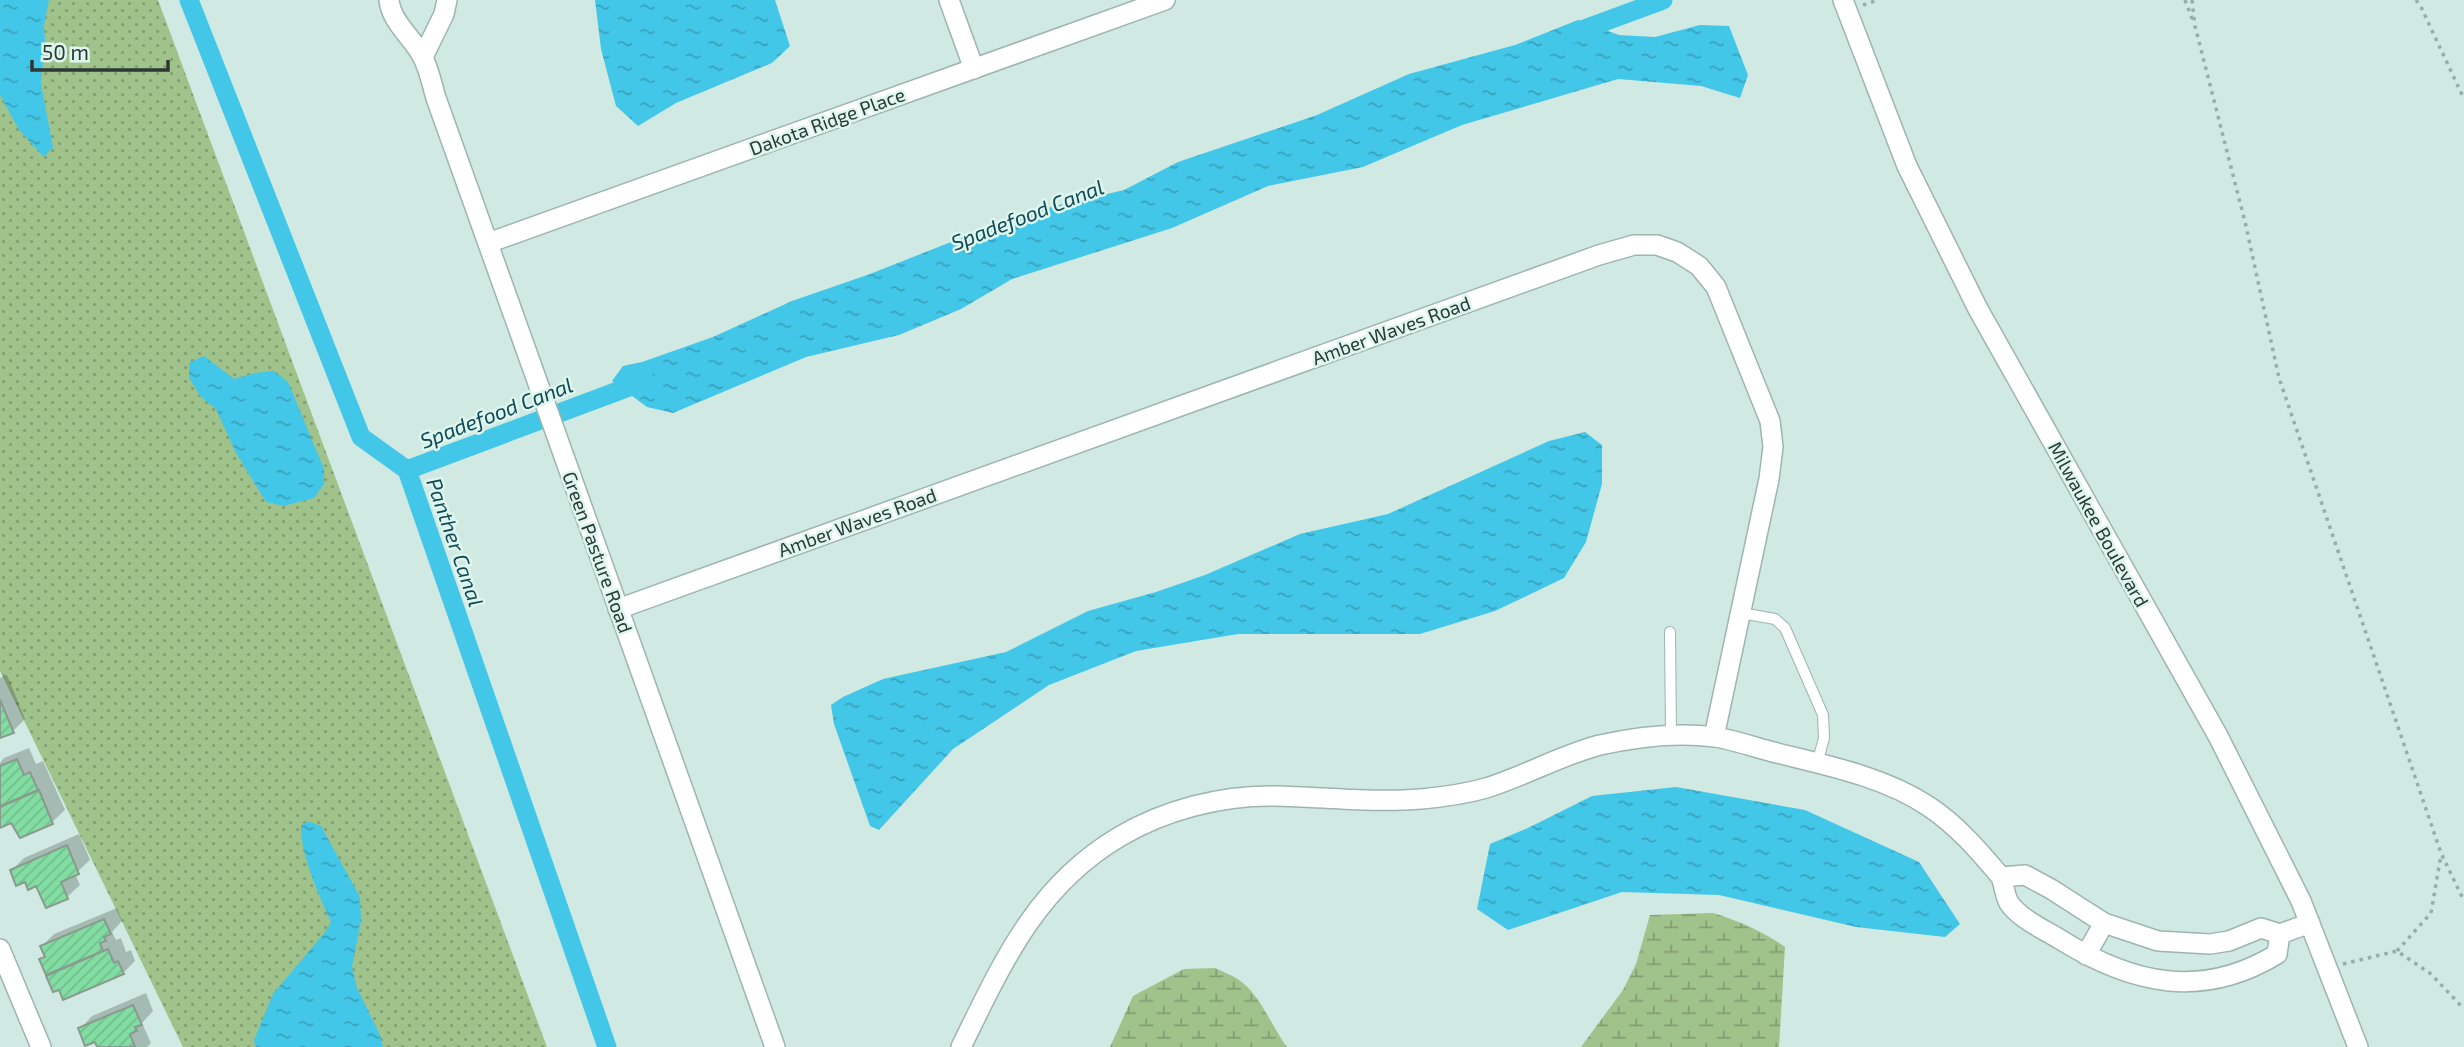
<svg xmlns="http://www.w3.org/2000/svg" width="2464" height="1047" viewBox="0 0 2464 1047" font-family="'Exo 2',sans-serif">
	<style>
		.grass { fill: url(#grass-dots) }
		.wetland { fill: url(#wetland-marsh) }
		.water { fill: url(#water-ripples) }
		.shadow { fill: #0003 }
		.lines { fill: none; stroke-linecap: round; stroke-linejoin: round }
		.canal { stroke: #42c7e8; stroke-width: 19 }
		.building { fill: url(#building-hatch); stroke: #889b8e; stroke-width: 2 }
		.service-casing { stroke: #9db5ae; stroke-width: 12 }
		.minor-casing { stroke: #9db5ae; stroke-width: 22 }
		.path { stroke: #99ada8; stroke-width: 3.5; stroke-dasharray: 3.5 5; stroke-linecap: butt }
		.service { stroke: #fff; stroke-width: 10 }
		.minor { stroke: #fff; stroke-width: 19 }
		.labels { text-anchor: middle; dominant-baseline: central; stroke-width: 5; stroke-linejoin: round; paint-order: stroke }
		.street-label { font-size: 19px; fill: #2d3734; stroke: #ddf7ef }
		.water-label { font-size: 21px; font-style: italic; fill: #114957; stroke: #ddf7ef }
	</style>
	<defs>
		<pattern id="grass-dots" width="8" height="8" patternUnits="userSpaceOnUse" patternTransform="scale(1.75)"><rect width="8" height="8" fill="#a0c28b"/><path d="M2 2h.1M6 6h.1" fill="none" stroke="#839e72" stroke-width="1.8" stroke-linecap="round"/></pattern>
		<pattern id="wetland-marsh" width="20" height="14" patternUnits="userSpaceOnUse" patternTransform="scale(1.75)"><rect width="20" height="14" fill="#a0c28b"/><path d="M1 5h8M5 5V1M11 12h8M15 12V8" fill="none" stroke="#839e72"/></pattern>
		<pattern id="water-ripples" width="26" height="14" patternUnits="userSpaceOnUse" patternTransform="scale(1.75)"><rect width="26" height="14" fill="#42c7e8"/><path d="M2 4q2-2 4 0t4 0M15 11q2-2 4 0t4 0" fill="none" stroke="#38a2bd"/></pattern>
		<pattern id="building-hatch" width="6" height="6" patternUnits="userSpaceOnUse" patternTransform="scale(1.75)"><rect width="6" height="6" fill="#82dda2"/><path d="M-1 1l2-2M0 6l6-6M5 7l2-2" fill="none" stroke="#71be8c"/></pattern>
	</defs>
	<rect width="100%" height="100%" fill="#d0e9e2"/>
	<path class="grass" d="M0 0H158L547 1047H183L0 671Z"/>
	<path class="wetland" d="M1713 913C1739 921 1762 931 1785 947L1779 1047H1581L1623 990 1636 964 1650 915Z
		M1215 968C1223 972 1232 975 1239 980 1260 994 1272 1027 1287 1047H1110L1133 996 1184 969Z"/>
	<path class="water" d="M0 0H49L44 25 45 43 41 84 53 147 44 157 19 130 0 95Z
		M595 0H775L790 46 772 63 676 103 638 126 616 106 601 49Z
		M1578 20 1619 35 1655 37 1700 25 1729 26 1748 75 1740 98 1701 86 1618 79 1462 125 1363 167 1268 186 1172 228 1012 279 961 309 899 335 806 357 673 413 647 407 612 381 623 366 642 362 713 337 792 301 870 274 1022 214 1124 190 1178 162 1317 115 1409 74 1515 45Z
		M204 356 234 379 255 373 274 371 288 382 324 469V484L314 498 284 506 266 502 236 453 216 409 201 397 189 378V363Z
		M1585 432 1602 445V484L1586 542 1564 578 1495 611 1420 634H1238L1136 651 1049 685 953 749 879 830 870 826 834 724 831 705 843 697 883 679 1006 652 1088 611 1156 592 1205 575 1300 534 1388 514 1549 441Z
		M1676 787 1805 810 1919 862 1960 924 1945 937 1856 927 1719 895 1622 892 1508 930 1477 909 1490 844 1528 828 1592 796Z
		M307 821 321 826 360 897 361 921 352 967 357 988 380 1035 383 1047H256L254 1040 273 994 326 931 331 922C319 896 300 853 301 826Z"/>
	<path class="shadow" d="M7 675 25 719 13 731 0 736V678Z
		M29 748 36 764 43 761 65 810 52 822 11 821 0 826V763L4 758Z
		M79 834 90 860 75 874 80 885 67 897 26 880 12 870 24 858Z
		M117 908 122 921 112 932 116 940 121 938 126 952 131 950 135 961 123 973 54 990 41 959 46 954 42 946 54 934Z
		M146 993 153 1011 142 1023 151 1043 147 1047H105L80 1029 92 1016Z"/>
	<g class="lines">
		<path class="canal" d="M189 0 361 437 407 470 607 1047
			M1571 34 1663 0
			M407 470 645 381"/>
	</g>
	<path class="building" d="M0 700 14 733 0 738Z
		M17 759 24 775 30 772 38 790 0 806V766Z
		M39 790 53 824 20 838 11 823 0 828V807Z
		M67 845 79 874 61 882 68 899 46 908 36 886 28 890 25 882 16 886 10 870Z
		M104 919 111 934 104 937 106 941 100 943 103 951 46 975 39 959 45 957 40 946Z
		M108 949 114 963 118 961 124 974 63 1000 59 990 53 992 46 976Z
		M133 1005 142 1025 135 1027 137 1031 130 1034 135 1047H97L95 1042 85 1046 78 1028Z"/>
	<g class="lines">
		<g class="service-casing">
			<path id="service" d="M1741 613 1775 619 1785 628 1823 715 1824 738 1817 764
				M1670 632 1671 736"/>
		</g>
		<g class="minor-casing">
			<path id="minor" d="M389 0C391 22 413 38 422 56 429 68 432 85 436 98L775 1047
				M949 0 974 69
				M1843 0 1907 166 1978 309 2218 736 2301 901 2358 1047
				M423 57 444 14 447 0
				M488 243 1165 0
				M618 609 1599 255 1634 245H1657L1677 252 1699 266 1716 287 1770 421 1773 447 1769 479 1714 737
				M2280 934 2277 954C2202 1000 2132 984 2061 940 2045 930 2020 919 2009 903 2005 896 2004 885 2001 877L2025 875 2051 889 2104 923 2158 941 2210 944 2229 941 2261 928 2280 934 2310 923
				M0 949 41 1047
				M2086 955 2104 923
				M961 1047C1002 964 1035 887 1119 837 1164 810 1222 795 1275 796 1323 797 1373 803 1421 799 1443 797 1465 794 1486 788 1525 776 1561 755 1600 745 1636 737 1678 732 1715 737 1734 740 1754 747 1773 752 1824 765 1883 776 1928 806 1957 825 1979 851 2001 877"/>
		</g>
		<path class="path" d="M2185 0 2193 21
			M2192 0 2195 26 2246 226 2279 378 2441 853 2464 901
			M2416 0 2421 7 2464 99
			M1863 5 1878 0
			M2397 951 2431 913 2441 855
			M2343 964 2397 951 2431 974 2464 1009"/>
		<use href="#service" class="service"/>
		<use href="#minor" class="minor"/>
	</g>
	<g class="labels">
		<g class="street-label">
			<text transform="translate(827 121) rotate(-20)">Dakota Ridge Place</text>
			<text transform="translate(1391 330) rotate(-20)">Amber Waves Road</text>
			<text transform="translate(857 522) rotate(-20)">Amber Waves Road</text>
			<text transform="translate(2099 524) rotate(61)">Milwaukee Boulevard</text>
			<text transform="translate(598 552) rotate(70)">Green Pasture Road</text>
		</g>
		<g class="water-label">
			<text transform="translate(1027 214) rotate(-21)">Spadefood Canal</text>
			<text transform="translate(496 412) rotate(-21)">Spadefood Canal</text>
			<text transform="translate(456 542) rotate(71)">Panther Canal</text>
		</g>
	</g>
	<path d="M32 60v10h136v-10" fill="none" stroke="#2d3734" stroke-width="3.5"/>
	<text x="42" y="60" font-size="21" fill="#2d3734" stroke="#ddf7ef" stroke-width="5" paint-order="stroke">50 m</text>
</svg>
